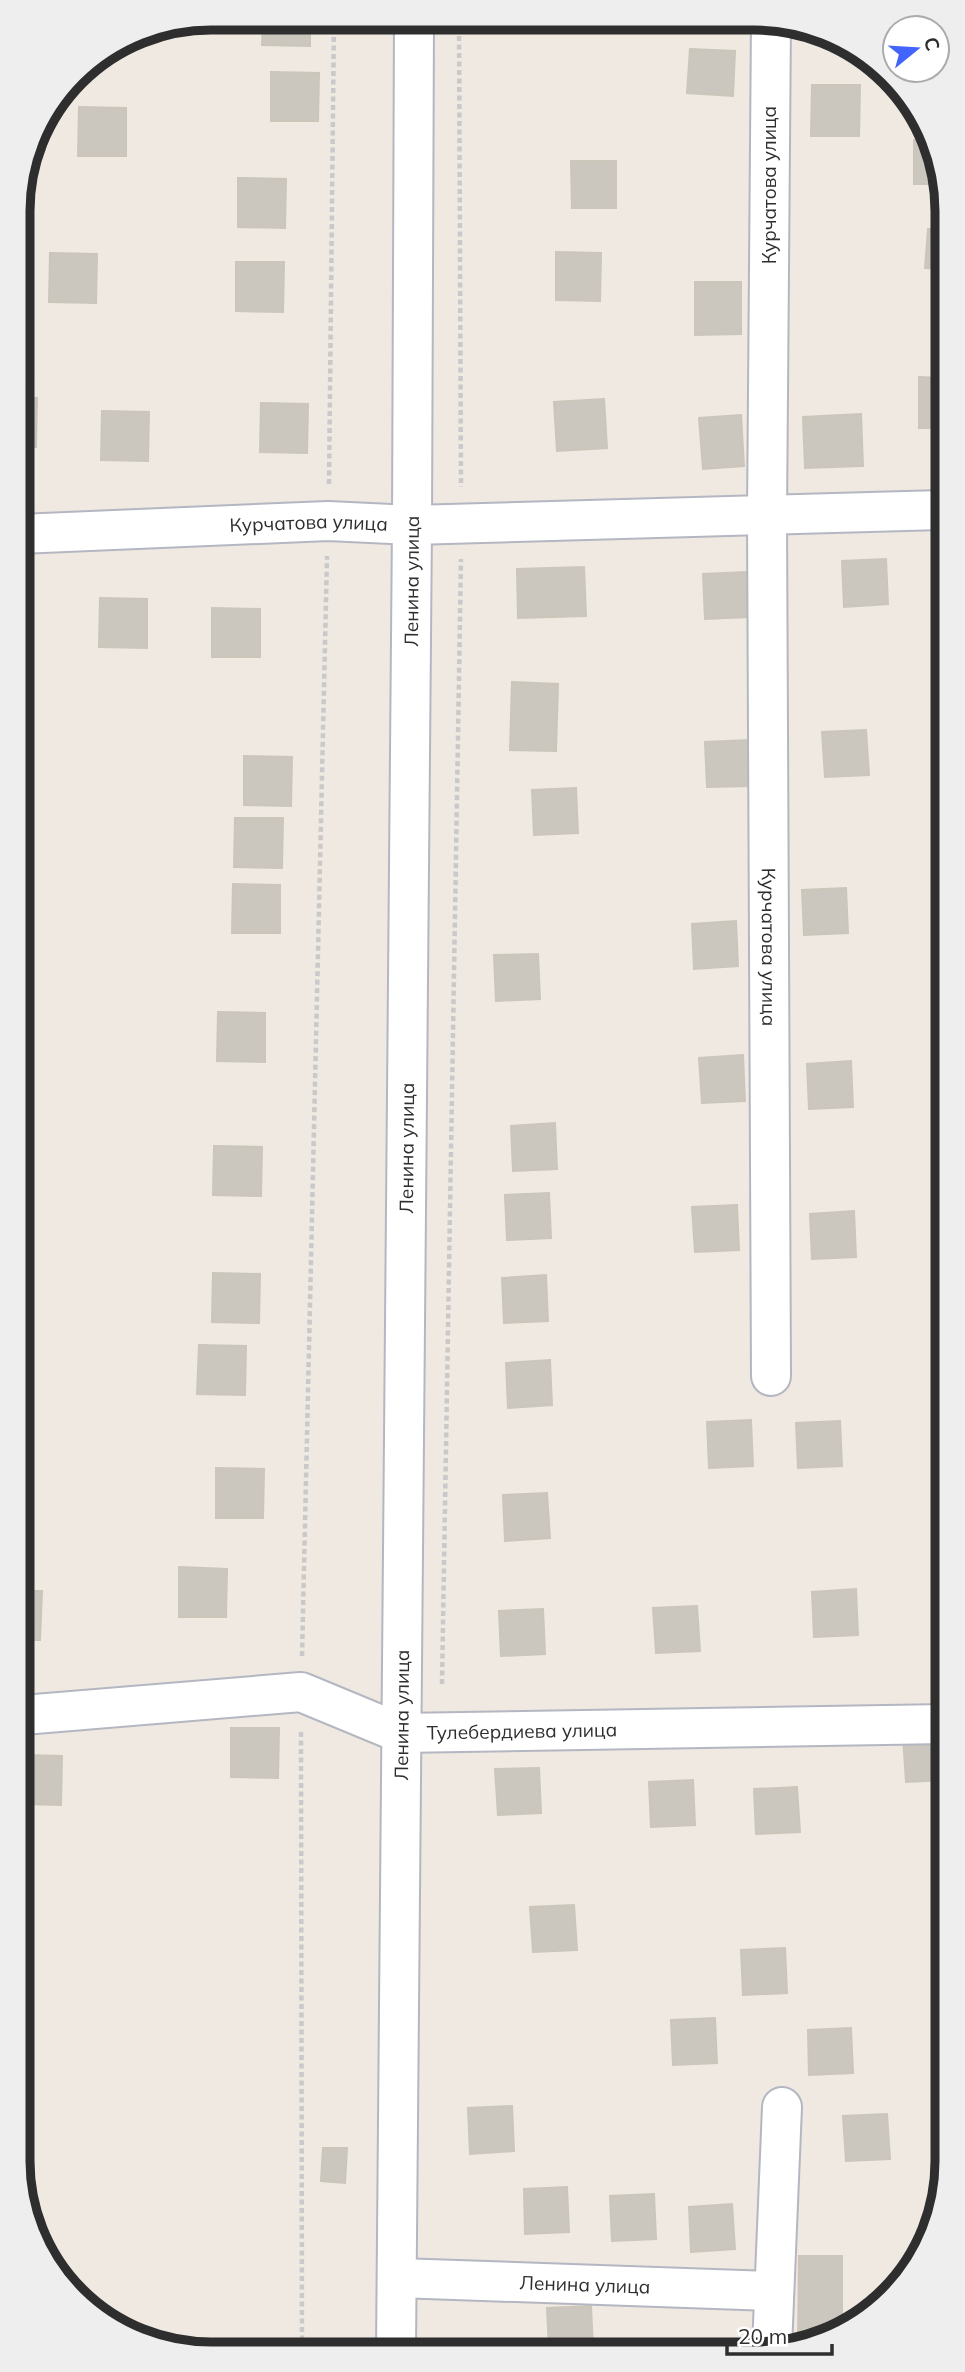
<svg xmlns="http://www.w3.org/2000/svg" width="965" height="2372" viewBox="0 0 965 2372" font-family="Mulish,sans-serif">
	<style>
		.building { fill: #cbc7bf; stroke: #cbc5ba; stroke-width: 2 }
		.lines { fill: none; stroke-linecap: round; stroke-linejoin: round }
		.street-casing { stroke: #b4b7c1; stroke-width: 42 }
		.secondary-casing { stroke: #b4b7c1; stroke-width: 42 }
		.path { stroke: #c9c9c9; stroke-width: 4.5; stroke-dasharray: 5 3.5; stroke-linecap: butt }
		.street { stroke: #fff; stroke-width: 38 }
		.secondary { stroke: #fff; stroke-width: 38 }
		.labels { text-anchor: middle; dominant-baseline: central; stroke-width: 5; stroke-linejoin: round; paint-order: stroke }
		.street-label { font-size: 19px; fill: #2e2e2e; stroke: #fff }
		.rim { fill: none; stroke: #2e2e2e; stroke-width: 9 }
	</style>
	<rect width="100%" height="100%" fill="#efe9e1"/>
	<path class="building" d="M263 18H310V46L262 45Z
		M690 49 735 51 733 96 687 93Z
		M271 72 319 73 318 121H271Z
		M812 85H860L859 136H811Z
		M79 107 126 108V156H78Z
		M914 140H929L941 161V184H914Z
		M571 161H616V208H572Z
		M238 178 286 179 285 228 238 227Z
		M928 229H941V269L925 268Z
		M556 252 601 253 600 301 556 300Z
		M50 253 97 254 96 303 49 302Z
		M236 262H284L283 312 236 311Z
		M695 282H741V334L695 335Z
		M919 377 942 378V428H919Z
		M19 398H37L36 447H19Z
		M604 399 607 448 557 451 554 402Z
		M261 403 308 404 307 453 260 452Z
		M102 411 149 412 148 461 101 460Z
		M861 414 863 466 805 468 803 417Z
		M741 415 744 466 703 469 699 418Z
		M886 559 888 604 844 607 842 561Z
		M584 567 586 616 518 618 517 569Z
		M747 572 749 617 705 619 703 574Z
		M100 598 147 599V648L99 647Z
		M212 608 260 609V657H212Z
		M512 682 558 684 556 751 510 750Z
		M866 730 869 775 825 777 822 732Z
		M749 740 751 786 707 787 705 742Z
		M244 756 292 757 291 806 244 805Z
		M576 788 578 833 534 835 532 790Z
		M235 818H283L282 868 234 867Z
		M233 884 280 885V933H232Z
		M846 888 848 933 804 935 802 890Z
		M736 921 738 966 694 969 692 924Z
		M538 954 540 999 496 1001 494 955Z
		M218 1012 265 1013V1062L217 1061Z
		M743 1055 745 1101 702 1103 699 1058Z
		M851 1061 853 1107 809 1109 807 1064Z
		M555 1123 557 1169 513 1171 511 1126Z
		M214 1146 262 1147 261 1196 213 1195Z
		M549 1193 551 1238 507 1240 505 1195Z
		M737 1205 739 1250 695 1252 692 1207Z
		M854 1211 856 1257 812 1259 810 1214Z
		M213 1273 260 1274 259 1323 212 1322Z
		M546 1275 548 1321 504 1323 502 1278Z
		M199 1345 246 1346 245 1395 197 1394Z
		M550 1360 552 1405 508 1408 506 1363Z
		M751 1420 753 1466 709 1468 707 1422Z
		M840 1421 842 1466 798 1468 796 1423Z
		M216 1468 264 1469 263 1518H216Z
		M547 1493 550 1538 505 1541 503 1495Z
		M179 1567 227 1569 226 1617H179Z
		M856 1589 858 1635 814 1637 812 1592Z
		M22 1591H42L40 1640H22Z
		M697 1606 700 1651 656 1653 653 1608Z
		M543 1609 545 1654 501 1656 499 1611Z
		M231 1728H279L278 1778 231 1777Z
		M946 1735V1780L906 1782 903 1737Z
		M23 1755 62 1756 61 1805 23 1804Z
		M539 1768 541 1813 498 1815 495 1769Z
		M693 1780 695 1825 651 1827 649 1782Z
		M797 1787 800 1832 756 1834 754 1789Z
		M574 1905 577 1950 533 1952 530 1907Z
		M785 1948 787 1993 743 1995 741 1950Z
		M715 2018 717 2063 673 2065 671 2020Z
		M851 2028 853 2073 809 2075 808 2030Z
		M512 2106 514 2151 470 2154 468 2108Z
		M887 2114 890 2159 846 2161 843 2116Z
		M323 2148H347L345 2183 321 2181Z
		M567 2187 569 2232 525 2234 524 2189Z
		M654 2194 656 2239 612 2241 610 2196Z
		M732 2204 735 2249 691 2252 689 2207Z
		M799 2256H842V2331L809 2346H798Z
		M591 2306 593 2349H549L547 2308Z"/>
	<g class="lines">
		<g class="street-casing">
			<g id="street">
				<path id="s1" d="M771 21 767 516 771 1376"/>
				<path id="s2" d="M19 534 328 521 412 525 942 510"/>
				<path id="s3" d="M23 1715 301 1692 400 1733 946 1724"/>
				<path id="s4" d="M398 2278 773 2291"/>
				<path d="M772 2348 782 2107"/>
			</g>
		</g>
		<g class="secondary-casing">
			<g id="secondary">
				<path id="s5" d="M396 2350 412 525 414 19"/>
			</g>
		</g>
		<path class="path" d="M459 19 461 487
			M329 484 334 18
			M302 1656 327 556
			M442 1684 461 559
			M301 1732 302 2350"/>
		<use href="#street" class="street"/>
		<use href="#secondary" class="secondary"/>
	</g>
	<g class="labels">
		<g class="street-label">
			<text transform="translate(769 185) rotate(-90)">Курчатова улица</text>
			<text stroke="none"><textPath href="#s2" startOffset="290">Курчатова улица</textPath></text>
			<text stroke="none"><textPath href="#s5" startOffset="1769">Ленина улица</textPath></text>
			<text stroke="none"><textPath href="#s1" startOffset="926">Курчатова улица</textPath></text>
			<text stroke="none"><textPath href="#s5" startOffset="1202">Ленина улица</textPath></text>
			<text stroke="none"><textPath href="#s5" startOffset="635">Ленина улица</textPath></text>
			<text stroke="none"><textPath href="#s3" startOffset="508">Тулебердиева улица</textPath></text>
			<text stroke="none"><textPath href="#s4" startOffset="187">Ленина улица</textPath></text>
		</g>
	</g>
	<path d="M0 0H965V2372H0ZM211 30H754A181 181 0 0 1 935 211V2161A181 181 0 0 1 754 2342H211A181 181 0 0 1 30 2161V211A181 181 0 0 1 211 30Z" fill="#eee" fill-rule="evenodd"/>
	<path class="rim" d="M211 30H754A181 181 0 0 1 935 211V2161A181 181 0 0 1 754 2342H211A181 181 0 0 1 30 2161V211A181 181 0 0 1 211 30Z"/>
	<g transform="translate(916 49) rotate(72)"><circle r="33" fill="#ffffff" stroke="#ababab" stroke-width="2"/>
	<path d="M0-5L12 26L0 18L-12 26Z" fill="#4264fb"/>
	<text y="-10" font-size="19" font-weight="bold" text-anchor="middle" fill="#2e2e2e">С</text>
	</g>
	<path d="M727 2344v10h105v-10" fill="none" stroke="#2e2e2e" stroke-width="3.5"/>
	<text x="738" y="2344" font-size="21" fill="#2e2e2e" stroke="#ffffff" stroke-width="5" paint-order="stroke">20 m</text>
</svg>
